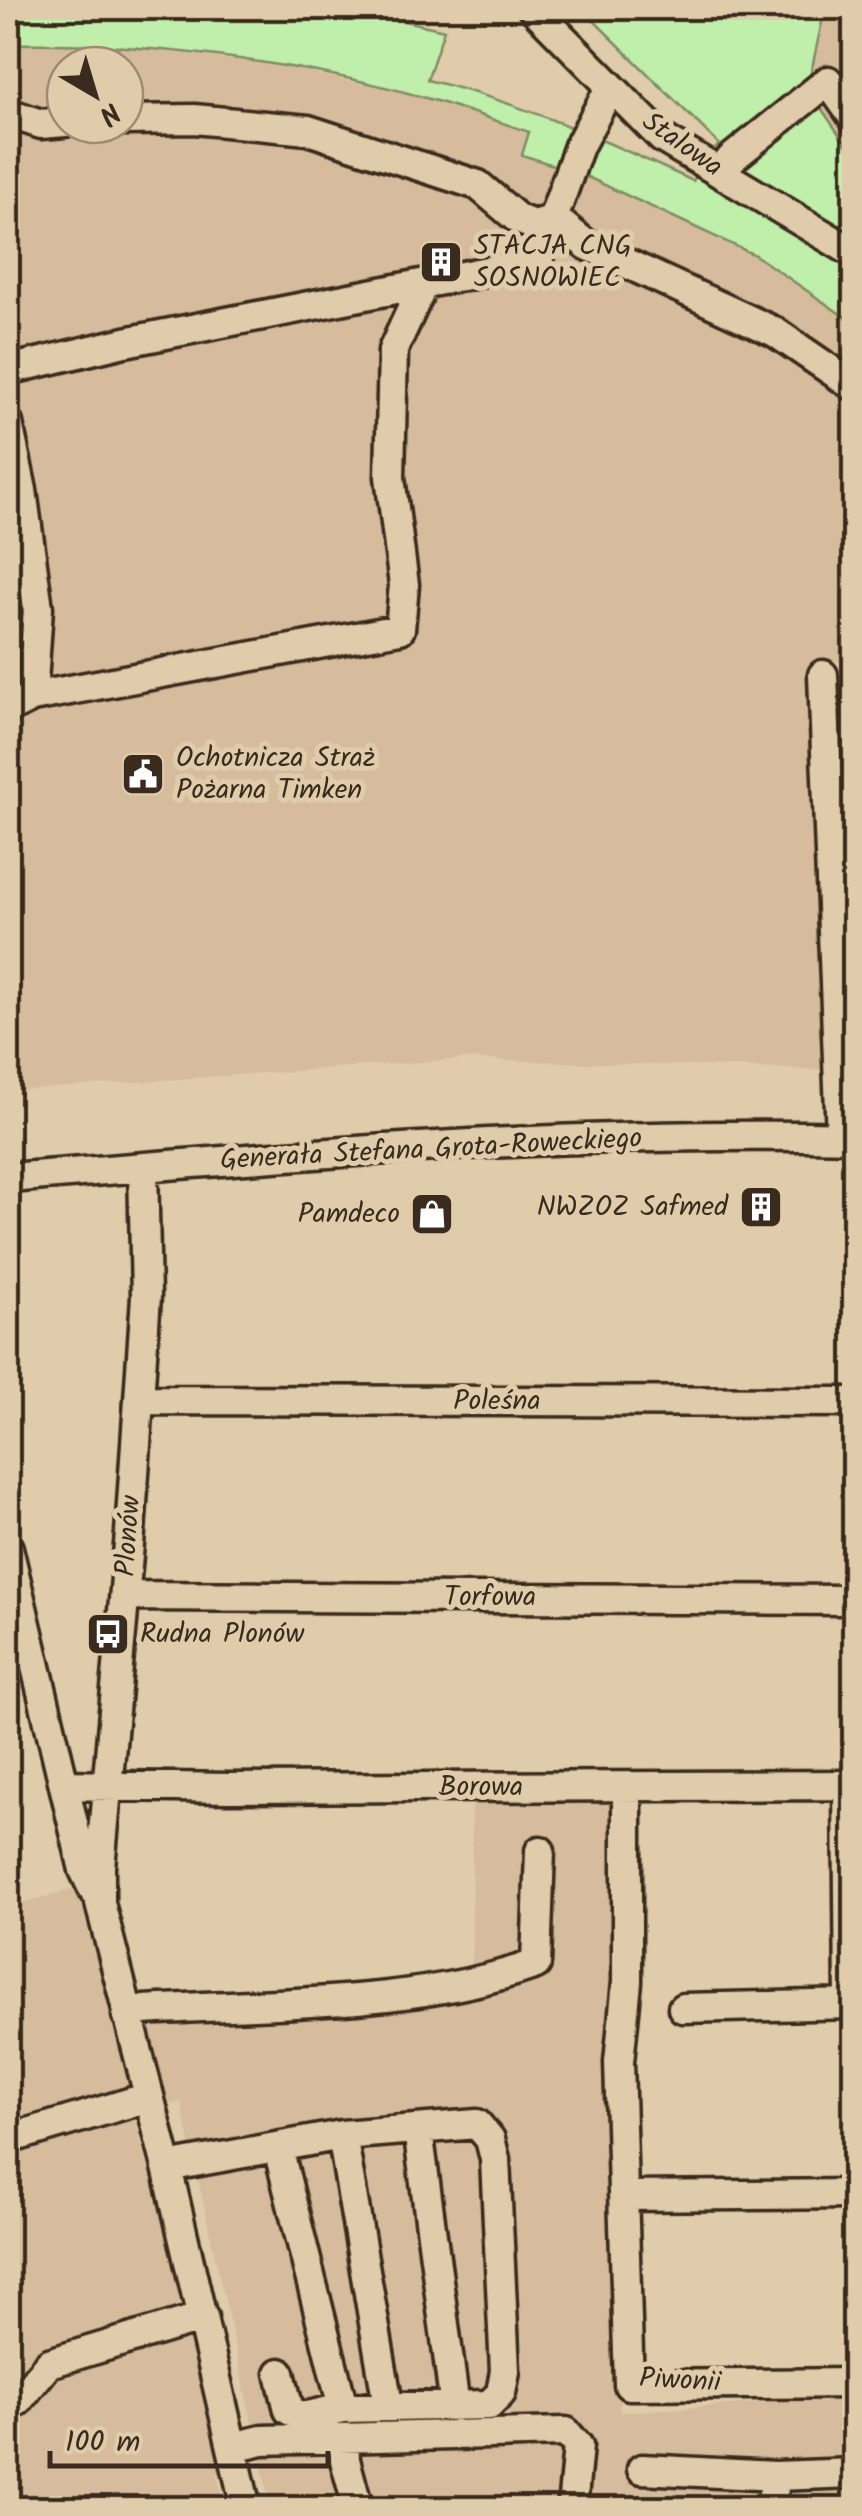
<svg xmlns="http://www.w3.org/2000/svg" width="862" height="2516" viewBox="0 0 862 2516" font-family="Kalam,sans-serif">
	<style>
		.built { fill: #d6bb9c; fill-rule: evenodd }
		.green { fill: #c0eeab; stroke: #7e8c64; stroke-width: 2.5 }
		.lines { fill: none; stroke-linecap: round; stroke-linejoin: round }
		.minor-casing { stroke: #3b2a1e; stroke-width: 35 }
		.minor { stroke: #e0cbaa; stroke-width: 28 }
		.labels { text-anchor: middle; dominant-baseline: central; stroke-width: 10; stroke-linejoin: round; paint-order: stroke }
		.street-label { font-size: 28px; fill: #3b2a1e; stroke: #e0cbaa }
		.poi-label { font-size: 28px; fill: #3b2a1e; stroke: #e0cbaa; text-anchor: start }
	</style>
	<rect width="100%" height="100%" fill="#e0cbaa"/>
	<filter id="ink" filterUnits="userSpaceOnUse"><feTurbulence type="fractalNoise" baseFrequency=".01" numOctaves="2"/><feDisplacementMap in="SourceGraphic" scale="20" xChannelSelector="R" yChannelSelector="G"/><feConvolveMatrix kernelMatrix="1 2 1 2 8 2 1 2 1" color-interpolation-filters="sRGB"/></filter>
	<g filter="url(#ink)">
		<path class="built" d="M825 8H854V156L821 108 810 101 808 86Z
			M81 42 275 65 419 96 530 132 522 156 581 174 755 255 854 323V660L815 664 826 1070 464 1059 8 1091V44ZM65 65H125V125H65Z
			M472 1796 614 1803 620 2412 854 2397V2508H271L181 2102 132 2110 189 2312 87 2366 199 2333 228 2471 217 2474 225 2508H8V1907L77 1888 122 2058 147 2049 146 2014 472 1994Z"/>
		<path class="green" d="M8 8H359L360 11 444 30 427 80C520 102 606 141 693 181L719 144 581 8H825L808 86 810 101 821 108 854 156V323L755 255 581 174 522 155 529 132C493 120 456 106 419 96 294 61 137 41 8 44Z"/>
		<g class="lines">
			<g class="minor-casing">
				<path id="minor" d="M533 8 662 138 854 253
					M8 113 41 124 65 122
					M125 120 194 119 308 130 478 185 518 219 533 225 555 219
					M720 173 731 159 828 81 854 118
					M555 219 587 245 775 332 854 386
					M8 370 125 342 508 267 540 255 579 146 610 88
					M8 423 22 490 38 608 32 697
					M823 675 841 1137
					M8 709 32 697 400 629 404 585 390 477 393 350 423 285
					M143 1168 146 1296 130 1533 100 1867V1903L167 2167 246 2508
					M8 1178C289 1155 572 1130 854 1137
					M139 1400 854 1402
					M8 1548 84 1870 94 1891
					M125 1596 854 1600
					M64 1785 228 1788 854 1785
					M848 1785 850 2004
					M627 1787V1982L619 2062 629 2385 854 2383
					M683 2008 854 2004
					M127 2015 144 2010C272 2002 416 2007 536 1964L540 1851
					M418 2130 455 2407
					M342 2135 388 2405
					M8 2139 149 2097
					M278 2148 343 2408
					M167 2167 342 2135 477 2124 490 2139 495 2159 505 2371 501 2393 489 2405 343 2408 304 2417 289 2410 280 2373
					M624 2196 854 2194
					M18 2401 49 2363 203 2317
					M344 2438 345 2460 358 2508
					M232 2447 262 2440 566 2432 578 2446 572 2508
					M642 2469 776 2476
					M766 2508 772 2500 776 2476 854 2473"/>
			</g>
			<use href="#minor" class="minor"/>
		</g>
	</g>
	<defs>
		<g id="building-square" transform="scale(2.25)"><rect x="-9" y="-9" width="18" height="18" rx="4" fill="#3b2a1e" stroke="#e0cbaa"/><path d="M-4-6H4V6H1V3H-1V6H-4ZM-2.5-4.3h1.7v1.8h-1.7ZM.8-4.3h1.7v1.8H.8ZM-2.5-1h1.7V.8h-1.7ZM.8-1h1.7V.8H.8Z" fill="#fff"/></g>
		<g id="civic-square" transform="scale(2.25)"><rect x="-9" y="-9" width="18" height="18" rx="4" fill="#3b2a1e" stroke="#e0cbaa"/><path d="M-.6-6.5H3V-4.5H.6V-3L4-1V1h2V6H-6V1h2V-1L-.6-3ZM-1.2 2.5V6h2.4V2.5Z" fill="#fff"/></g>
		<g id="shop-square" transform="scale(2.25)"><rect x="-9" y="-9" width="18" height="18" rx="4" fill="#3b2a1e" stroke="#e0cbaa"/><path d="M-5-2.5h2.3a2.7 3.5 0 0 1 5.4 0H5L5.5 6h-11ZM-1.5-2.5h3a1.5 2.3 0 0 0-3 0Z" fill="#fff"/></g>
		<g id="bus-square" transform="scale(2.25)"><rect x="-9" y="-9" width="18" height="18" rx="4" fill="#3b2a1e" stroke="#e0cbaa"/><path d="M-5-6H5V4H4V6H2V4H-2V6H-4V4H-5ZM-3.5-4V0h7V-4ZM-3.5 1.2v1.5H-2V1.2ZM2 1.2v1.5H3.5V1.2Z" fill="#fff"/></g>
	</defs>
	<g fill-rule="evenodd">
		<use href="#building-square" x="441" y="262"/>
		<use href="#civic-square" x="143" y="774"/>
		<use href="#building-square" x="761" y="1207"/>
		<use href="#shop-square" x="432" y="1214"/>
		<use href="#bus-square" x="108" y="1634"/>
	</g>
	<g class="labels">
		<g class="street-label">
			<text transform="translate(682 145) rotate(35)">Stalowa</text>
			<text transform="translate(431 1150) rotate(-3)">Generała Stefana Grota-Roweckiego</text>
			<text x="497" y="1401">Poleśna</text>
			<text transform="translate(129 1536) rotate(-86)">Plonów</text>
			<text x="490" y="1597">Torfowa</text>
			<text x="481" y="1787">Borowa</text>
			<text transform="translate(680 2381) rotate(3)">Piwonii</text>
		</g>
		<g class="poi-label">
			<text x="474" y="246">STACJA CNG<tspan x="474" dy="32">SOSNOWIEC</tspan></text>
			<text x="176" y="758">Ochotnicza Straż<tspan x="176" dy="32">Pożarna Timken</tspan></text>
			<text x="728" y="1207" text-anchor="end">NWZOZ Safmed</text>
			<text x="400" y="1214" text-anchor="end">Pamdeco</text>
			<text x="140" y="1634">Rudna Plonów</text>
		</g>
	</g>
	<rect width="862" height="2516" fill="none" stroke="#e0cbaa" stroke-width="40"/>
	<rect x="20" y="20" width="822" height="2476" fill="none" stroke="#3b2a1e" stroke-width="4" filter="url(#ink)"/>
	<g transform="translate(95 95) rotate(142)"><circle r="48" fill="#e0cbaa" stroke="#9e8b72" stroke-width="2.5"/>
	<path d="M0-8L18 38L0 25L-18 38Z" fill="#3b2a1e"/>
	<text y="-15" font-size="28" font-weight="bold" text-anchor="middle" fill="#3b2a1e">N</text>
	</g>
	<path d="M50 2451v15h278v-15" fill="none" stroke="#3b2a1e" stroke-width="5"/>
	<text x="65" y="2451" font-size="30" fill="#3b2a1e" stroke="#e0cbaa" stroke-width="8" paint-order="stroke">100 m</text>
</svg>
